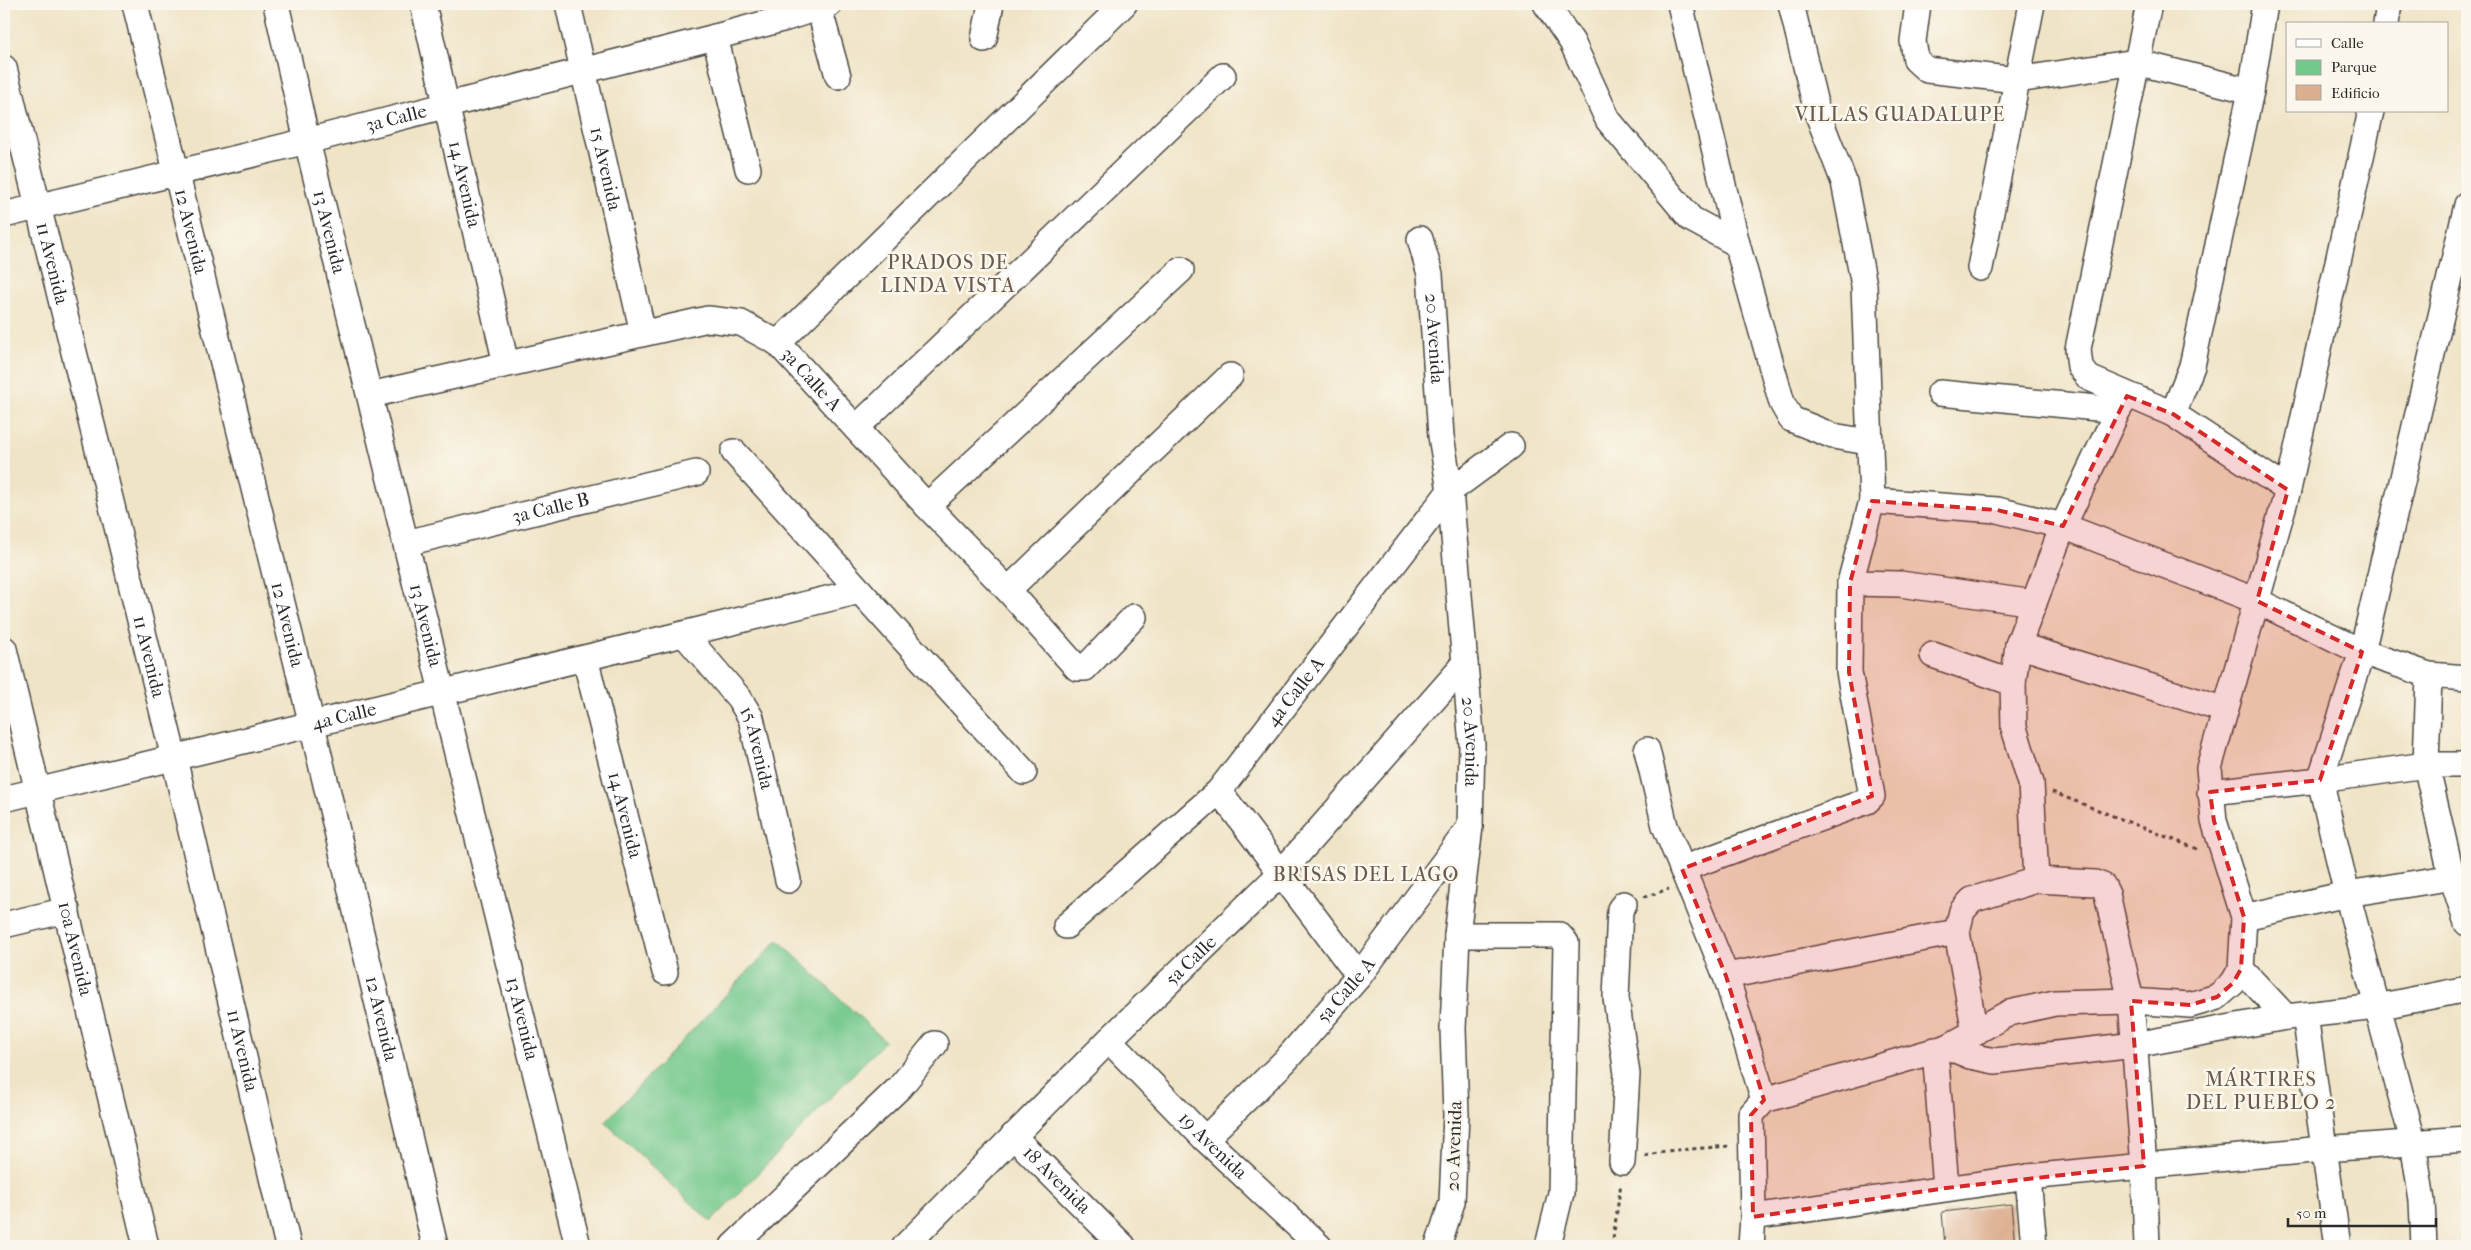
<svg xmlns="http://www.w3.org/2000/svg" width="2471" height="1250" viewBox="0 0 2471 1250" font-family="'IM FELL French Canon',serif">
	<style>
		.green { fill: #73c88c; stroke: #4f7a5c }
		.building { fill: #ddaf91 }
		.lines { fill: none; stroke-linecap: round; stroke-linejoin: round }
		.minor-casing { stroke: #494742; stroke-width: 28 }
		.path { stroke: #494742; stroke-width: 3; stroke-dasharray: 4 4; stroke-linecap: butt }
		.minor { stroke: #fff; stroke-width: 25 }
		.marked { fill: #d62828; fill-opacity: 0.2; stroke: #d62828; stroke-width: 4; stroke-dasharray: 10 6; stroke-linejoin: round }
		.labels { text-anchor: middle; dominant-baseline: central; stroke-width: 5; stroke-linejoin: round; paint-order: stroke }
		.street-label { font-size: 19px; fill: #2b2b2b; stroke: #fbf7ec }
		.neighbourhood-label { font-size: 20px; letter-spacing: 1px; fill: #69594f; stroke: #fbf7ec }
	</style>
	<rect width="100%" height="100%" fill="#fbf7ec"/>
	<filter id="ink" filterUnits="userSpaceOnUse"><feTurbulence type="fractalNoise" baseFrequency=".02" numOctaves="2"/><feDisplacementMap in="SourceGraphic" scale="10" xChannelSelector="R" yChannelSelector="G"/><feConvolveMatrix kernelMatrix="1 2 1 2 8 2 1 2 1" color-interpolation-filters="sRGB"/></filter>
	<filter id="wash" filterUnits="userSpaceOnUse"><feTurbulence type="fractalNoise" baseFrequency=".0096" numOctaves="4" result="noise"/><feDisplacementMap in="SourceGraphic" scale="20" xChannelSelector="R" yChannelSelector="G"/><feGaussianBlur stdDeviation="1.12" result="paint"/><feColorMatrix in="noise" values="0 0 0 0 0 0 0 0 0 0 0 0 0 0 0 0 0 1.4 0 .05"/><feComposite in="paint" operator="in"/></filter>
	<g filter="url(#wash)">
		<rect width="100%" height="100%" fill="#f0e4c7"/>
		<path class="green" d="M778 940 885 1041 711 1222 605 1122Z"/>
		<g id="blocks">
			<path class="building" d="M2011 1204 2015 1246H1945L1942 1212Z"/>
		</g>
	</g>
	<g filter="url(#ink)">
		<use href="#blocks" fill-opacity="0" stroke="#494742" stroke-width="1"/>
		<g class="lines">
			<g class="minor-casing">
				<g id="minor">
					<path id="s1" d="M135 4 312 725 435 1246"/>
					<path id="s2" d="M276 4 307 141 578 1246"/>
					<path id="s3" d="M423 4 506 364"/>
					<path id="s4" d="M568 4 643 333"/>
					<path d="M1546 4 1572 42 1608 120 1691 219 1737 244"/>
					<path d="M1680 4 1737 244 1782 403 1791 419 1833 436 1868 442"/>
					<path d="M1918 4 1913 41 1916 60 1927 70 2017 80 2136 62 2251 91"/>
					<path d="M2149 4 2078 349 2080 367 2089 378 2173 414 2288 490"/>
					<path d="M819 8 838 76"/>
					<path d="M2386 24 2389 4"/>
					<path d="M715 37 748 169"/>
					<path d="M984 39 991 4"/>
					<path id="s5" d="M4 68 174 758 288 1246"/>
					<path id="s6" d="M4 215 307 141 715 37 786 18 829 4"/>
					<path id="s7" d="M1420 239 1430 274 1441 436 1450 491 1472 745 1470 826 1457 935 1453 1029 1456 1115 1452 1202 1438 1246"/>
					<path d="M1980 268 2032 4"/>
					<path d="M778 343 1124 4"/>
					<path d="M1940 393 2118 410"/>
					<path id="s8" d="M370 395 708 319 741 323 778 343 927 506 1008 590 1077 668H1085L1134 617"/>
					<path d="M2173 414 2192 366 2251 91 2265 4"/>
					<path d="M856 428 1223 76"/>
					<path d="M734 452 1024 772"/>
					<path d="M1872 501 1997 510 2063 526 2257 601 2362 652 2429 675 2467 678"/>
					<path d="M927 506 1181 270"/>
					<path id="s9" d="M406 543 696 473"/>
					<path d="M1850 583 1900 584 2034 603"/>
					<path d="M1008 590 1230 376"/>
					<path id="s10" d="M684 634 739 698 751 718 788 880"/>
					<path d="M2018 645 2225 710"/>
					<path id="s11" d="M4 649 146 1246"/>
					<path d="M1933 655 2013 683"/>
					<path id="s12" d="M585 658 665 972"/>
					<path d="M2429 675 2426 765 2452 877 2467 923"/>
					<path d="M1647 750 1665 826 1726 976 1764 1100"/>
					<path d="M1219 791 1359 976"/>
					<path d="M2210 792 2320 780 2426 765H2467"/>
					<path id="s13" d="M4 799 860 591"/>
					<path d="M1682 869 1867 801 1872 796 1849 672 1850 583 1872 501 1864 285 1844 182 1817 112 1791 4"/>
					<path d="M2036 880 2031 783 2014 728 2013 683 2018 645 2063 526 2118 410 2127 396"/>
					<path d="M2244 917 2347 894 2467 875"/>
					<path d="M4 925 67 910"/>
					<path id="s14" d="M1066 926 1219 791 1450 491 1511 446"/>
					<path d="M1457 935H1559L1566 943 1561 1193 1548 1246"/>
					<path d="M2241 969 2286 1017"/>
					<path d="M1726 976 1957 932"/>
					<path d="M2305 1015 2338 1246"/>
					<path d="M1975 1033 1957 932 1962 911 1972 900 2036 880 2095 883 2103 886 2107 894 2131 1001 2144 1166 2147 1246"/>
					<path id="s15" d="M1109 1040 1205 1139 1319 1246"/>
					<path d="M1948 1047 1970 1056 1995 1061 2135 1045 2286 1017 2377 1007 2467 989"/>
					<path d="M1935 1050 1946 1188"/>
					<path id="s16" d="M1013 1136 1123 1246"/>
					<path id="s17" d="M1205 1139 1285 1061 1359 976 1470 827"/>
					<path d="M1622 1162 1627 1074 1616 998 1620 909 1624 904"/>
					<path d="M2028 1177 2034 1246"/>
					<path d="M1753 1217 2028 1177 2323 1149 2467 1139"/>
					<path d="M733 1246 900 1087 935 1044"/>
					<path id="s18" d="M905 1246 1109 1040 1281 873 1465 664"/>
					<path d="M1751 1246 1753 1217 1751 1115 1764 1100 1948 1047 2009 1013 2055 1003 2131 1001 2190 1005 2217 997 2233 983 2241 969 2244 917 2214 821 2209 768 2288 490 2371 111"/>
					<path d="M2424 1246 2422 1201 2413 1141 2347 894 2320 780 2362 652 2467 205"/>
				</g>
			</g>
			<path class="path" d="M2052 792 2200 850
				M1644 897 1669 889
				M1645 1156 1665 1151 1730 1146
				M1612 1246 1621 1183"/>
			<use href="#minor" class="minor"/>
		</g>
	</g>
	<path class="marked" d="M2127 396 2173 414 2288 490 2257 601 2362 652 2320 780 2210 792 2214 821 2244 917 2241 969 2233 983 2217 997 2190 1005 2131 1001 2144 1166 1946 1188 1753 1217 1751 1115 1764 1100 1726 976 1682 869 1872 796 1849 672 1850 583 1872 501 1997 510 2063 526Z"/>
	<g class="labels">
		<g class="street-label">
			<text stroke="none"><textPath href="#s6" startOffset="404">3a Calle</textPath></text>
			<text stroke="none"><textPath href="#s4" startOffset="169">15 Avenida</textPath></text>
			<text stroke="none"><textPath href="#s3" startOffset="185">14 Avenida</textPath></text>
			<text stroke="none"><textPath href="#s1" startOffset="234">12 Avenida</textPath></text>
			<text stroke="none"><textPath href="#s2" startOffset="234">13 Avenida</textPath></text>
			<text stroke="none"><textPath href="#s5" startOffset="201">11 Avenida</textPath></text>
			<text stroke="none"><textPath href="#s7" startOffset="101">20 Avenida</textPath></text>
			<text stroke="none"><textPath href="#s8" startOffset="471">3a Calle A</textPath></text>
			<text stroke="none"><textPath href="#s9" startOffset="149">3a Calle B</textPath></text>
			<text stroke="none"><textPath href="#s1" startOffset="639">12 Avenida</textPath></text>
			<text stroke="none"><textPath href="#s2" startOffset="639">13 Avenida</textPath></text>
			<text stroke="none"><textPath href="#s5" startOffset="606">11 Avenida</textPath></text>
			<text stroke="none"><textPath href="#s14" startOffset="329">4a Calle A</textPath></text>
			<text stroke="none"><textPath href="#s13" startOffset="350">4a Calle</textPath></text>
			<text stroke="none"><textPath href="#s7" startOffset="506">20 Avenida</textPath></text>
			<text stroke="none"><textPath href="#s10" startOffset="138">15 Avenida</textPath></text>
			<text stroke="none"><textPath href="#s12" startOffset="162">14 Avenida</textPath></text>
			<text stroke="none"><textPath href="#s11" startOffset="308">10a Avenida</textPath></text>
			<text stroke="none"><textPath href="#s18" startOffset="404">5a Calle</textPath></text>
			<text stroke="none"><textPath href="#s17" startOffset="205">5a Calle A</textPath></text>
			<text stroke="none"><textPath href="#s1" startOffset="1044">12 Avenida</textPath></text>
			<text stroke="none"><textPath href="#s2" startOffset="1044">13 Avenida</textPath></text>
			<text stroke="none"><textPath href="#s5" startOffset="1011">11 Avenida</textPath></text>
			<text stroke="none"><textPath href="#s15" startOffset="148">19 Avenida</textPath></text>
			<text transform="translate(1454 1146) rotate(-88)">20 Avenida</text>
			<text stroke="none"><textPath href="#s16" startOffset="62">18 Avenida</textPath></text>
		</g>
		<g class="neighbourhood-label">
			<text x="1900" y="114">VILLAS GUADALUPE</text>
			<text x="948" y="262">PRADOS DE<tspan x="948" dy="23">LINDA VISTA</tspan></text>
			<text x="1366" y="874">BRISAS DEL LAGO</text>
			<text x="2261" y="1079">MÁRTIRES<tspan x="2261" dy="23">DEL PUEBLO 2</tspan></text>
		</g>
	</g>
	<rect width="2471" height="1250" fill="none" stroke="#fbf7ec" stroke-width="20"/>
	<rect x="2286" y="22" width="162" height="90" fill="#fbf7ec" stroke="#a8a59f"/>
	<rect x="2296" y="39" width="25" height="8" fill="#ffffff" stroke="#a8a59f"/>
	<text x="2331" y="48" font-size="15" fill="#2b2b2b">Calle</text>
	<rect x="2296" y="60" width="25" height="15" fill="#73c88c" stroke="#a8a59f"/>
	<text x="2331" y="72" font-size="15" fill="#2b2b2b">Parque</text>
	<rect x="2296" y="85" width="25" height="15" fill="#ddaf91" stroke="#a8a59f"/>
	<text x="2331" y="98" font-size="15" fill="#2b2b2b">Edificio</text>
	<path d="M2288 1218v8h148v-8" fill="none" stroke="#2b2b2b" stroke-width="2.5"/>
	<text x="2296" y="1218" font-size="15" fill="#2b2b2b" stroke="#fbf7ec" stroke-width="4" paint-order="stroke">50 m</text>
</svg>
